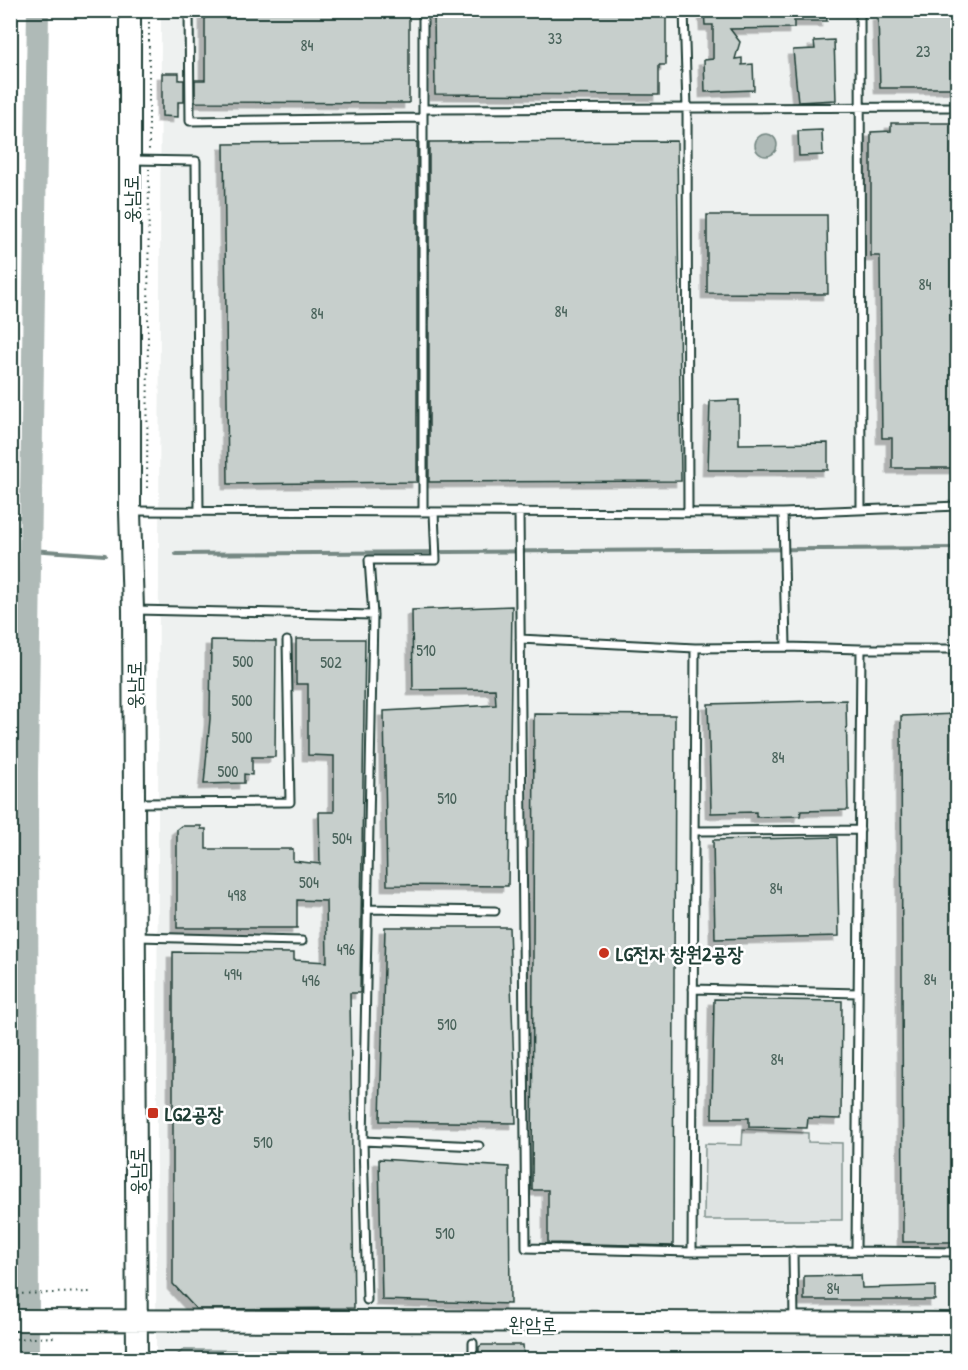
<svg xmlns="http://www.w3.org/2000/svg" width="968" height="1370" viewBox="0 0 968 1370" font-family="'Patrick Hand','Poor Story',sans-serif">
	<style>
		.built { fill: #eef1f0 }
		.green { fill: #dee3e2; stroke: #7e908b; stroke-width: 1.5 }
		.water { fill: #afbab7; stroke: #758883; stroke-width: 1.5 }
		.lines { fill: none; stroke-linecap: round; stroke-linejoin: round }
		.stream { stroke: #758883; stroke-width: 4 }
		.river { stroke: #afbab7; stroke-width: 22 }
		.building { fill: #c7cfcc; stroke: #1f3d34; stroke-width: 1.5; filter: url(#shadow) }
		.lane-casing { stroke: #1f3d34; stroke-width: 11 }
		.secondary-casing { stroke: #1f3d34; stroke-width: 24 }
		.path { stroke: #1f3d34; stroke-width: 2; stroke-dasharray: 1.5 4.5; stroke-linecap: butt }
		.lane { stroke: #fff; stroke-width: 7 }
		.secondary { stroke: #fff; stroke-width: 20 }
		.poi-dot { fill: #c8321e; stroke: #fff; stroke-width: 2 }
		.labels { text-anchor: middle; dominant-baseline: central; stroke-width: 5; stroke-linejoin: round; paint-order: stroke }
		.number-label { font-size: 16px; fill: #49625a }
		.street-label { font-size: 20px; fill: #1f3d34; stroke: #fff }
		.poi-label { font-size: 20px; font-weight: bold; fill: #1f3d34; stroke: #fff; text-anchor: start }
	</style>
	<defs>
		<filter id="shadow"><feDropShadow dx="-5.5" dy="5.5" stdDeviation="0" flood-color="#0004"/></filter>
	</defs>
	<rect width="100%" height="100%" fill="#fff"/>
	<filter id="ink" filterUnits="userSpaceOnUse"><feTurbulence type="fractalNoise" baseFrequency=".0167" numOctaves="2"/><feDisplacementMap in="SourceGraphic" scale="12" xChannelSelector="R" yChannelSelector="G"/><feConvolveMatrix kernelMatrix="1 2 1 2 8 2 1 2 1" color-interpolation-filters="sRGB"/></filter>
	<g filter="url(#ink)">
		<path class="built" d="M161 11H957V1359H156Z"/>
		<path class="green" d="M743 1129 808 1133V1142L842 1143V1220H704L705 1144 742 1145Z
			M183 1350 440 1352 446 1359H173Z"/>
		<path class="water" d="M755 145a11 11 0 1 1 22 0a11 11 0 1 1-22 0Z"/>
		<g class="lines">
			<path class="stream" d="M10 517H30
				M30 550 105 555
				M176 554 958 548"/>
			<path class="river" d="M28 1360 27 774 38 10"/>
		</g>
		<path class="building" d="M205 10H409V103L195 102V80H205Z
			M434 10H666V65H659V95L435 94Z
			M704 10H826L827 21H794V28L730 29 740 42 735 59 742 58V65L753 64 754 90 705 92 704 60 713 59V25H705Z
			M889 10H957V88H880L878 15H889Z
			M834 40 836 100 798 102 793 50 815 49 814 41Z
			M162 73H179V80H184V102H178V117L162 116Z
			M891 123H957V468H892V438H882L880 256H871V132L891 131Z
			M822 130 823 155 799 156 798 131Z
			M677 141 681 481 429 482V142Z
			M417 142V482L228 484 224 144Z
			M707 215H827L828 294 707 293Z
			M739 400V444L828 443V470H708L710 401Z
			M512 606 508 886 387 885 384 711 496 705 495 689 413 690 412 610Z
			M296 639H365L360 993H350L354 1308 196 1309 173 1284V952L294 953V960L327 962 326 901 297 900V928H177V829L181 826H201V829H206V849H293V861L320 864 319 812H334V756L308 755V684H296Z
			M211 640 276 641 275 757H252V775L244 774V783L204 784 210 719Z
			M846 700 848 810 801 811 800 816 756 817V812L711 813 708 704Z
			M534 714 675 715 673 1246 548 1243V1190H532Z
			M957 714V1242H903L901 716Z
			M837 837 839 936 715 939 713 840Z
			M385 927H509L516 1123 380 1121Z
			M714 999 842 1001 841 1119 808 1118 807 1128 749 1127V1118H712Z
			M379 1159 509 1167 510 1304 382 1300Z
			M861 1275 862 1288 935 1286V1300H804V1276Z
			M482 1345H523L524 1359H479V1347Z"/>
		<g class="lines">
			<g class="lane-casing">
				<path id="lane" d="M189 10 190 121 422 118
					M684 10 687 108 688 513
					M860 10 861 510
					M424 109 958 107
					M132 160 196 161 199 511
					M131 511 783 513
					M519 511 526 1248 692 1252 695 648 786 647 783 513 958 506
					M423 512V10
					M135 610 373 615
					M520 639 695 648
					M861 649H958
					M136 803 290 802 287 641
					M695 831 860 830
					M367 909 495 911
					M137 937 302 941
					M693 989 858 993
					M363 1141 479 1146
					M793 1251 794 1321
					M856 1251 958 1252
					M692 1252 856 1251 861 649 786 647
					M367 1300 363 1141 373 615 369 560H436L434 512
					M473 1360V1343"/>
			</g>
			<g class="secondary-casing">
				<path id="secondary" d="M130 10V511L133 610 137 1360
					M10 1320 958 1323"/>
			</g>
			<path class="path" d="M149 10V152
				M147 488 149 169
				M10 1294 93 1292
				M10 1339 56 1337
				M160 1360V1349"/>
			<use href="#lane" class="lane"/>
			<use href="#secondary" class="secondary"/>
		</g>
	</g>
	<g class="poi-dot">
		<circle cx="604" cy="953" r="6"/>
		<rect x="147" y="1107" width="12" height="12" rx="3"/>
	</g>
	<g class="labels">
		<g class="number-label">
			<text x="555" y="38">33</text>
			<text x="307" y="45">84</text>
			<text x="923" y="51">23</text>
			<text x="925" y="284">84</text>
			<text x="561" y="311">84</text>
			<text x="317" y="313">84</text>
			<text x="426" y="650">510</text>
			<text x="243" y="661">500</text>
			<text x="331" y="662">502</text>
			<text x="242" y="700">500</text>
			<text x="242" y="737">500</text>
			<text x="778" y="757">84</text>
			<text x="228" y="771">500</text>
			<text x="447" y="798">510</text>
			<text x="342" y="838">504</text>
			<text x="309" y="882">504</text>
			<text x="776" y="888">84</text>
			<text x="237" y="895">498</text>
			<text x="346" y="949">496</text>
			<text x="233" y="974">494</text>
			<text x="930" y="979">84</text>
			<text x="311" y="980">496</text>
			<text x="447" y="1024">510</text>
			<text x="777" y="1059">84</text>
			<text x="263" y="1142">510</text>
			<text x="445" y="1233">510</text>
			<text x="833" y="1288">84</text>
		</g>
		<g class="street-label">
			<text transform="translate(130 199) rotate(-90)">웅남로</text>
			<text transform="translate(133 685) rotate(-90)">웅남로</text>
			<text transform="translate(136 1171) rotate(-90)">웅남로</text>
			<text x="533" y="1323">완암로</text>
		</g>
		<g class="poi-label">
			<text x="616" y="953">LG전자 창원2공장</text>
			<text x="165" y="1113">LG2공장</text>
		</g>
	</g>
	<rect width="968" height="1370" fill="none" stroke="#fff" stroke-width="36"/>
	<rect x="18" y="18" width="932" height="1334" fill="none" stroke="#1f3d34" stroke-width="2" filter="url(#ink)"/>
</svg>
